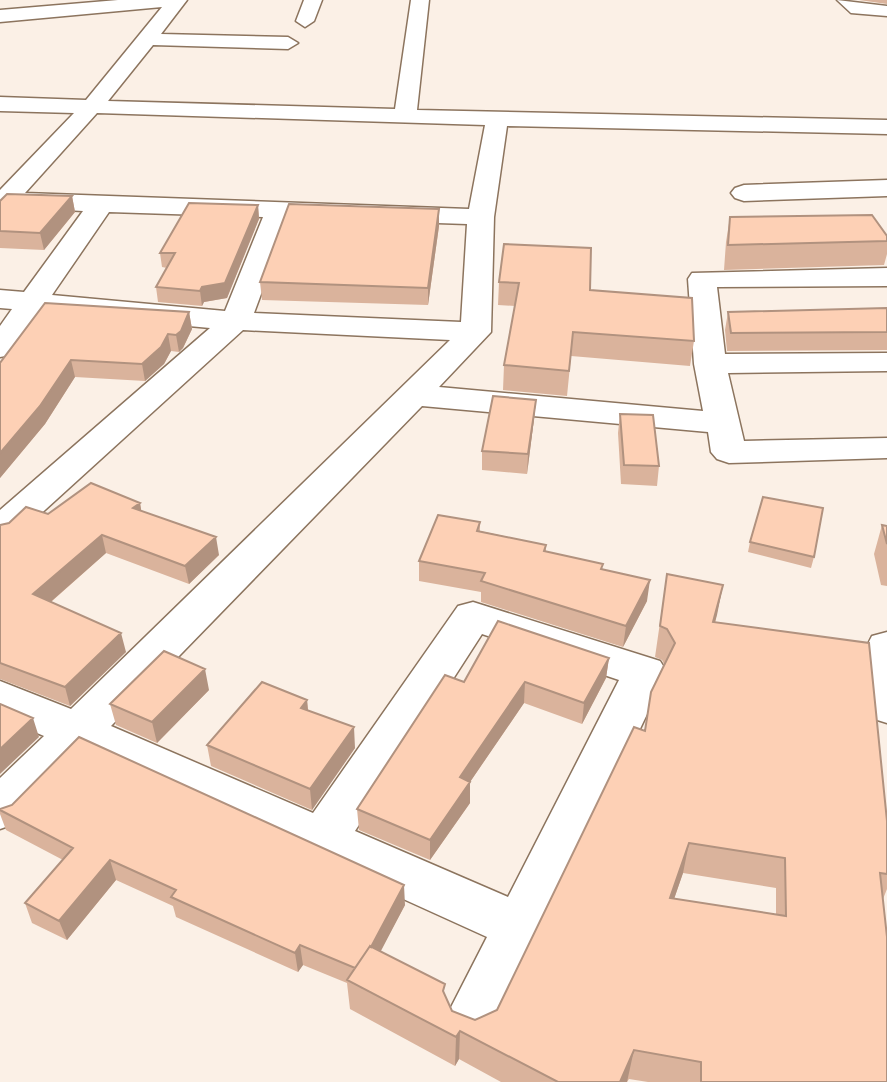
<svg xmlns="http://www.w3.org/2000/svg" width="887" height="1082" viewBox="0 0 887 1082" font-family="Manrope,sans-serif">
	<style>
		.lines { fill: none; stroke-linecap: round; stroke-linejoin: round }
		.minor-casing { stroke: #8c745e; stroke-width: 3 }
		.minor { fill: #fff; fill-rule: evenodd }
		.wall { fill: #dab39c; fill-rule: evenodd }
		.shaded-wall { fill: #b1927f }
		.building { fill: #fdd0b5; stroke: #b1927f; stroke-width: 2; fill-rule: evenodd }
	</style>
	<rect width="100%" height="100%" fill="#fbf0e6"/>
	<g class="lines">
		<g class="minor-casing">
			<path id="minor" d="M118 0H187L161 34 288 37 298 43 288 49 153 45 108 101 395 109 411 0H429L417 110 887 120V134L507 126 494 217 491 332 439 387 703 411 694 364 688 279 692 273 887 268V286L717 287 725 354 887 353V371L728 373 744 441 887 438V458L729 463 717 459 711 452 708 432 422 406 111 726 313 813 458 606 473 602 660 661 667 672 493 1038 473 1046 453 1038 445 1019 487 937 84 754 17 823 0 829V778L44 736 0 717V681L71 709 450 340 243 330 13 539 0 542V510L210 328 40 312 11 355 0 357V326L12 309 0 308V290L24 292 83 211 13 207 0 213V190L74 113 0 111V97L86 100 162 7 0 22V10ZM97 113 485 125 469 209 25 193ZM109 212 263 217 225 311 52 295ZM289 218 467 224 461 322 254 313ZM482 634 619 680 508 897 355 831Z
				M304 0H322L314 21 305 27 296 21Z
				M837 0 887 6V16L851 13Z
				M887 180V196L744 201 735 198 731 193 735 188 744 185Z
				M887 632V723L871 718C858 694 858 660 872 636Z"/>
		</g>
		<use href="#minor" class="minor"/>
	</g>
	<path class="wall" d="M859 0H887V4Z
		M72 196 75 212 44 250 0 248V201Z
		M258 205 259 219 227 298 204 302 202 306 158 302 156 287 167 268 162 267 160 253Z
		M439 209V226L428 305 262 300 260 282Z
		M730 217 887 236V254L884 265 724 270 726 242Z
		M504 244 590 290 694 341 690 366 571 356 567 396 503 390 504 365 515 306 498 305 499 282Z
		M887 308V350L727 351 725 330 728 312Z
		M189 312 192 329 183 348 179 352 171 351 164 364 145 381 75 377 45 424 0 478V363Z
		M536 400 534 419 527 474 482 470V451Z
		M620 414 659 466 657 486 621 484 618 433Z
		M140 503 141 510 219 555 189 584 106 553 51 602 126 652 70 706 0 679V525L48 514Z
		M480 522V531L546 545V551L602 570 647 601 623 647 481 602V592L419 581V561Z
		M882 525 887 526V586L881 585 874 554Z
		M750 542 814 557 811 568 748 552Z
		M667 574 723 585 715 622 887 821V889L883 899 887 1082H648L629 1079 627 1082H501L459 1059 455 1066 350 1009 347 983 303 965 298 972 176 917 173 906 116 880 67 940 32 923 25 903 63 860 6 830 0 814V809L405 905 380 951 445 996 452 1011 475 1020 497 1010 645 731 651 692 664 664 662 660 655 657ZM683 873 776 888V915L674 899Z
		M609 658 606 678 582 724 524 703 470 782V803L430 860 359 830 357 809 464 682Z
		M209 690 157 743 116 725 110 704Z
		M307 700 308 710 355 748 312 810 211 766 207 745Z"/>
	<path class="shaded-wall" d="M72 196 75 212 44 250 40 233Z
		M258 205 259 219 227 298 204 302 202 306 200 291 202 287Z
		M439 209V226L428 305V288Z
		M189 312 192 329 183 348 179 352 176 335Z
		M168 334 171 351 164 364 145 381 142 364Z
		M71 360 75 377 45 424 0 478V453Z
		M536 400 534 419 527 474 528 454Z
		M140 503 143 521 133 508Z
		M102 535 106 553 38 613 33 594Z
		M216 537 219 555 189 584 185 566Z
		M650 580 647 601 623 647 626 626Z
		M723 585 717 615 707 652 713 622Z
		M121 633 126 652 70 706 65 687Z
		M609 658 606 678 582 724 584 703Z
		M205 669 209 690 157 743 152 722Z
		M525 682 524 703 470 782V803L430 860V840L460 777Z
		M307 700 309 721 301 708Z
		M33 718 39 737 0 774V749Z
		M354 727 355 748 312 810 310 789Z
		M689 843 683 873 664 928 670 898Z
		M110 860 116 880 67 940 59 921Z
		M404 885 405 905 361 989 359 969Z
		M300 945 303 965 298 972 295 953Z
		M460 1031 459 1059 455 1066 456 1037Z
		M634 1050 627 1082H620Z"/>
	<path class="building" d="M7 194 72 196 40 233 0 231V201Z
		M189 203 258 205 225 283 202 287 200 291 156 287 175 253H160Z
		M289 204 439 209 428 288 260 282Z
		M872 215 887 236V241L728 245 730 217Z
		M504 244 591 248 590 290 692 298 694 341 573 332 569 371 504 365 519 283 499 282Z
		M45 303 189 312 181 331 176 335 168 334 161 347 142 364 71 360 40 406 0 453V363Z
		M887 308V332L731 333 728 312Z
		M493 396 536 400 528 454 482 451Z
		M620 414 653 415 659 466 624 465Z
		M91 483 140 503 133 508 216 537 185 566 102 535 33 594 121 633 65 687 0 663V525L9 523 26 507 48 514Z
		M763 497 823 508 814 557 750 542Z
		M438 515 480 522 477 531 546 545 544 551 603 564 601 569 650 580 626 626 481 581 485 573 419 561Z
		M882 525 887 526V544Z
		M667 574 723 585 713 622 869 643 887 821V874L880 873 887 937V1082H701V1062L634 1050 620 1082H558L460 1031 456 1037 347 980 370 946 445 984 443 991 452 1011 475 1020 497 1010 634 727 645 731 651 692 675 643 667 629 660 626ZM689 843 785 858 786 916 670 898Z
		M498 621 609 658 584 703 525 682 460 777 470 782 430 840 357 809 445 675 464 682Z
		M164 651 205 669 152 722 110 704Z
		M262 682 307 700 301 708 354 727 310 789 207 745Z
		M0 704 33 718 0 749Z
		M79 737 404 885 371 947 370 946 355 968 300 945 295 953 171 897 176 890 110 860 59 921 25 903 73 848 0 810V809L12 805Z"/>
</svg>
